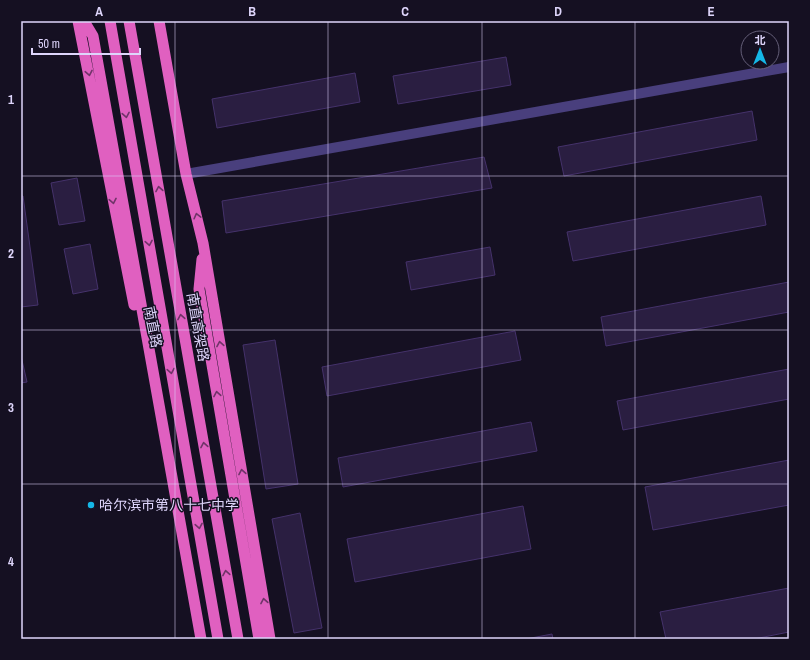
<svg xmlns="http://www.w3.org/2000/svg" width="810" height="660" viewBox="0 0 810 660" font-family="'Archivo Narrow','Noto Sans SC',sans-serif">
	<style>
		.building { fill: #2a1e41; stroke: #45326b }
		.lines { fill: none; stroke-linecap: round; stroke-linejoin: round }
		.minor { stroke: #493f7d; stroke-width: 10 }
		.trunk { stroke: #e060c0; stroke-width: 11 }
		.oneway { stroke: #703469 }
		.grid { fill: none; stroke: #ded5fb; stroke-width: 1; stroke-opacity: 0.55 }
		.poi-dot { fill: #15b7e7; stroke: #151022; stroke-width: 1.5 }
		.labels { text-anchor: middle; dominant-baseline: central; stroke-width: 3; stroke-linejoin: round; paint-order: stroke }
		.street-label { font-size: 14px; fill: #ded5fb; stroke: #151022 }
		.poi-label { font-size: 14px; fill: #ded5fb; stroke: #151022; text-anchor: start }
		.neatline { fill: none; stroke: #ded5fb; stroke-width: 1.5 }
		.grid-label { font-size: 13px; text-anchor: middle; font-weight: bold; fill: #ded5fb }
	</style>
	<rect width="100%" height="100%" fill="#151022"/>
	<path class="building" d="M506 57 511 85 398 104 393 76Z
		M355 73 360 102 217 128 212 99Z
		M752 111 757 140 564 176 558 147Z
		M484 157 492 188 226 233 222 201Z
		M77 178 85 221 59 225 51 183Z
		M21 196H23L38 305 21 307Z
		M761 196 766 225 573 261 567 232Z
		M90 244 98 289 73 294 64 249Z
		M490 247 495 275 411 290 406 262Z
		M789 282V312L606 346 601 317Z
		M515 331 521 360 327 396 322 367Z
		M275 340 298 484 266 489 243 345Z
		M21 356 27 382 21 383Z
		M789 369V399L623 430 617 401Z
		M531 422 537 451 343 487 338 458Z
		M789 460V505L653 530 645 487Z
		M523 506 531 549 355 582 347 539Z
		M300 513 322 628 294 633 272 519Z
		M789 588V632L754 639H666L660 612Z
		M552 634 553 639H526Z"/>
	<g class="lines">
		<path class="minor" d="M186 174 789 67"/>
		<path class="trunk" d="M78 21 134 305
			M84 21 93 36 201 639
			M110 21 218 639
			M129 21 238 639
			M159 21 186 174 203 243 270 639
			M202 259 199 289 259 639"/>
	</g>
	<defs><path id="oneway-chevron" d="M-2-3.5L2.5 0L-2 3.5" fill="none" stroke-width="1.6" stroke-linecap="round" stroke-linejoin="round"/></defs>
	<g class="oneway">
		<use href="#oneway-chevron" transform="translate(89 73) rotate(79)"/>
		<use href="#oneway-chevron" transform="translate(126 115) rotate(80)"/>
		<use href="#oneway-chevron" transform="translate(159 189) rotate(-100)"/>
		<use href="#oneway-chevron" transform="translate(113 201) rotate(79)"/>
		<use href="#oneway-chevron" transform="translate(197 216) rotate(-104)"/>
		<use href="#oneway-chevron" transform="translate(149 243) rotate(80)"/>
		<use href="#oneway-chevron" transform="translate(181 317) rotate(-100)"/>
		<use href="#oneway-chevron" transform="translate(220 344) rotate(-100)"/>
		<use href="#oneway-chevron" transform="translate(171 371) rotate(80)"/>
		<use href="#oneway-chevron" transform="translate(217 394) rotate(-100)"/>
		<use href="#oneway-chevron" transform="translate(204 445) rotate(-100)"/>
		<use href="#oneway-chevron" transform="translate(242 472) rotate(-100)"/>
		<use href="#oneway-chevron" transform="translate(199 526) rotate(80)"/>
		<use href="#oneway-chevron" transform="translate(226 573) rotate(-100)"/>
		<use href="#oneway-chevron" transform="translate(264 601) rotate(-100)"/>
	</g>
	<path class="grid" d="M175 21V639M328 21V639M482 21V639M635 21V639M21 176H789M21 330H789M21 484H789"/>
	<circle class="poi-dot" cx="91" cy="505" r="4"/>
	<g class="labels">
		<g class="street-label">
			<text transform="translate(153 327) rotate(79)">南直路</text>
			<text transform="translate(198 327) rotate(80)">南直高架路</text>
		</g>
		<g class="poi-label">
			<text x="99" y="505">哈尔滨市第八十七中学</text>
		</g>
	</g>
	<rect width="810" height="660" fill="none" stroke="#151022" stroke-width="44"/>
	<g transform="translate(760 50)"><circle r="19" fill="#151022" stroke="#655f79"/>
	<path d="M0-3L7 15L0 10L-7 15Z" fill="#15b7e7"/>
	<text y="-6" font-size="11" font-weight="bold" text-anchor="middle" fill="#ded5fb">北</text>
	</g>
	<path d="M32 48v6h108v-6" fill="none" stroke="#ded5fb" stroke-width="2"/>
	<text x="38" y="48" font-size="12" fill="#ded5fb" stroke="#151022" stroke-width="3" paint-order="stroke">50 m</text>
	<rect x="22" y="22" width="766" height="616" class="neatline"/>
	<g class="grid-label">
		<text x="99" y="16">A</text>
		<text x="252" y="16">B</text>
		<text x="405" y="16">C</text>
		<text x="558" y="16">D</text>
		<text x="711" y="16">E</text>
		<text x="11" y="104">1</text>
		<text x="11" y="258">2</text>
		<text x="11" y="412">3</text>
		<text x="11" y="566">4</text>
	</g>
</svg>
